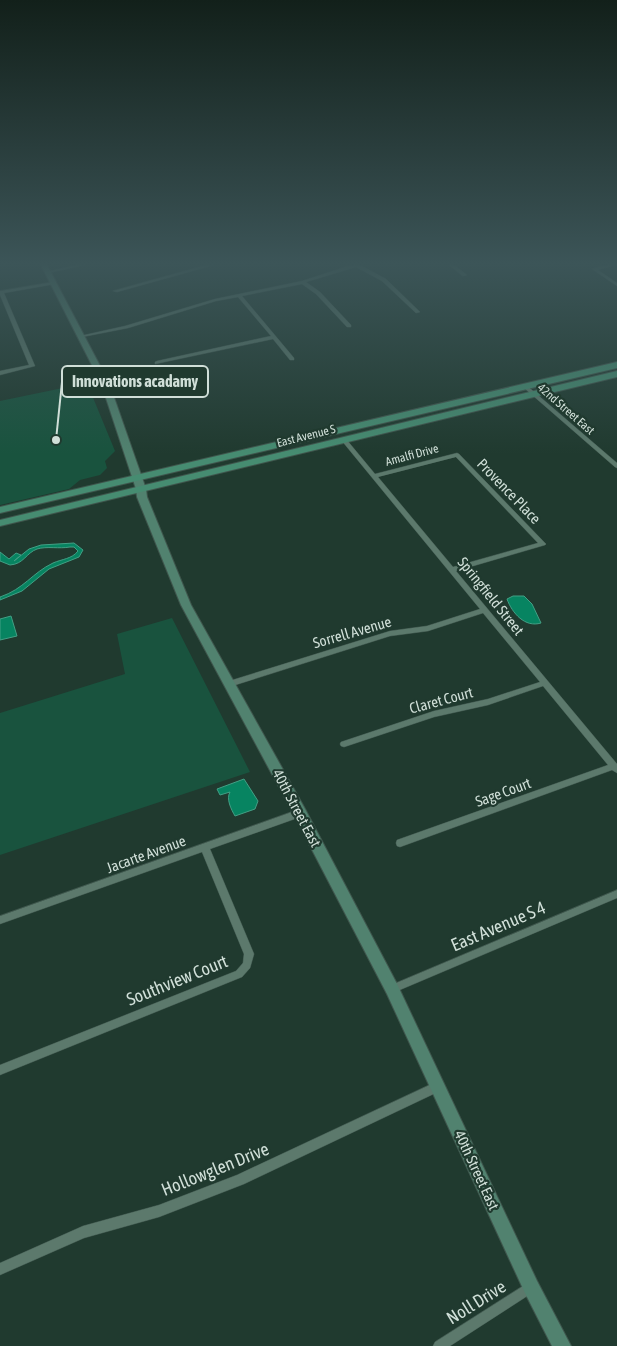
<svg xmlns="http://www.w3.org/2000/svg" width="617" height="1346" viewBox="0 0 617 1346" font-family="'Asap Condensed',sans-serif">
	<style>
		.green { fill: #19533e }
		.water { fill: #078461; stroke: #439f85 }
		.lines { fill: none; stroke-linecap: round; stroke-linejoin: round }
		.minor-casing { stroke: #3f564d; stroke-width: 1 }
		.secondary-casing { stroke: #3f564d; stroke-width: 2 }
		.primary-casing { stroke: #3f564d; stroke-width: 2 }
		.minor { fill: #5c796c; fill-rule: evenodd }
		.secondary { fill: #51826f; fill-rule: evenodd }
		.primary { fill: #468c71; fill-rule: evenodd }
		.labels { text-anchor: middle; dominant-baseline: central; stroke-width: 4.5; stroke-linejoin: round; paint-order: stroke }
		.far-street-label { font-size: 12px; fill: #d0dfd8; stroke: #203a2f }
		.street-label { font-size: 15px; fill: #d0dfd8; stroke: #203a2f }
		.near-street-label { font-size: 18px; fill: #d0dfd8; stroke: #203a2f }
		.leader { fill: none; stroke: #d0dfd8; stroke-width: 2 }
		.callout-dot { fill: #d0dfd8; stroke: #203a2f; stroke-width: 2 }
		.callout { fill: #203a2f; stroke: #d0dfd8; stroke-width: 2 }
		.callout-label { font-size: 16px; text-anchor: middle; font-weight: bold; fill: #d0dfd8 }
	</style>
	<rect width="100%" height="100%" fill="#203a2f"/>
	<path class="green" d="M87 383 115 451 105 461 107 468 100 475 80 480 69 489 0 505V401Z
		M172 618 250 772 0 855V713L125 674 117 634Z"/>
	<path class="water" d="M74 543 83 550 79 557 49 569 22 591 0 600V597C24 589 32 573 53 563 62 559 72 559 78 551L74 547H70C59 549 47 546 37 549 26 553 24 564 10 565L0 561V552L9 559 16 553 21 555 14 561 29 549 41 545Z
		M513 596H524L532 604 541 623C525 628 512 613 507 599Z
		M11 616 17 636 0 640V619Z
		M244 779 258 801 255 809 235 816C231 809 226 799 230 792L220 795 217 789Z"/>
	<g class="lines">
		<g class="minor-casing">
			<path id="minor" d="M76 265H85L48 273 46 272Z
				M206 265H214L117 292 113 291Z
				M351 265H360L386 279 420 312 416 313 382 281 356 267 306 282 320 292 351 325V327H347L316 294 302 284 242 296 294 358V360H290L273 339 155 364V362L157 361 271 336 238 297 216 301 128 328 82 337 80 336 125 326 215 299 302 281Z
				M449 265H454L467 275 463 276Z
				M606 265H615L598 270 617 283V286L592 269Z
				M53 282 55 283V284L4 293 35 366 0 375V371L29 365 0 295V291Z
				M525 384 617 463V468L615 467 523 387V385Z
				M344 438 346 439 375 474 457 453 459 454 545 543 546 544 545 545 456 571 617 764V773L612 770 400 847 397 846 396 843 397 840 608 765 543 686 488 705 434 717 344 747 341 746 340 744 341 742 434 711 488 699 540 682 483 613 428 631 390 636 229 687 226 686 225 684 226 682 390 631 427 626 480 609 342 441V439ZM456 457 538 543 453 567 378 477Z
				M300 809 303 810 304 813 303 816 210 849 254 954 250 968 242 977 0 1075V1065L236 971 243 963 244 954 202 852 0 924V916Z
				M617 890V898L395 992 392 994 389 992 387 989 389 986Z
				M438 1081 442 1082 443 1086 442 1090 244 1184 159 1217 84 1238 0 1275V1263L83 1226 159 1205 237 1175Z
				M531 1281 535 1283 537 1287 535 1291 450 1346H433L435 1342Z"/>
		</g>
		<g class="secondary-casing">
			<path id="secondary" d="M41 265H47L109 383 146 489 147 497 191 605 305 809 397 984 537 1281 571 1346H552L525 1293 387 994 295 817 181 605 137 497 136 489 101 383Z"/>
		</g>
		<g class="primary-casing">
			<path id="primary" d="M617 362V368L0 513V507Z
				M617 371V377L0 526V520Z"/>
		</g>
		<use href="#minor" class="minor"/>
		<use href="#secondary" class="secondary"/>
		<use href="#primary" class="primary"/>
	</g>
	<linearGradient id="sky" x2="0" y2="1"><stop stop-color="#12201a"/><stop offset="0.58" stop-color="#3c5558"/><stop offset="1" stop-color="#3c5558" stop-opacity="0"/></linearGradient>
	<rect width="617" height="454" fill="url(#sky)"/>
	<g class="labels">
		<g class="far-street-label">
			<text transform="translate(566 409) rotate(41)">42nd Street East</text>
			<text transform="translate(306 436) rotate(-14)">East Avenue S</text>
			<text transform="translate(412 455) rotate(-15)">Amalfi Drive</text>
		</g>
		<g class="street-label">
			<text transform="translate(509 491) rotate(46)">Provence Place</text>
			<text transform="translate(491 596) rotate(51)">Springfield Street</text>
			<text transform="translate(352 632) rotate(-16)">Sorrell Avenue</text>
			<text transform="translate(441 700) rotate(-15)">Claret Court</text>
			<text transform="translate(503 792) rotate(-20)">Sage Court</text>
			<text transform="translate(297 808) rotate(62)">40th Street East</text>
			<text transform="translate(146 854) rotate(-20)">Jacarte Avenue</text>
			<text transform="translate(477 1170) rotate(65)">40th Street East</text>
		</g>
		<g class="near-street-label">
			<text transform="translate(498 926) rotate(-23)">East Avenue S 4</text>
			<text transform="translate(177 980) rotate(-22)">Southview Court</text>
			<text transform="translate(215 1169) rotate(-22)">Hollowglen Drive</text>
			<text transform="translate(476 1302) rotate(-32)">Noll Drive</text>
		</g>
	</g>
	<path class="leader" d="M56 440L62 382"/>
	<circle class="callout-dot" cx="56" cy="440" r="5"/>
	<rect class="callout" x="62" y="366" width="146" height="31" rx="5"/>
	<g class="callout-label">
		<text x="135" y="387">Innovations acadamy</text>
	</g>
</svg>
